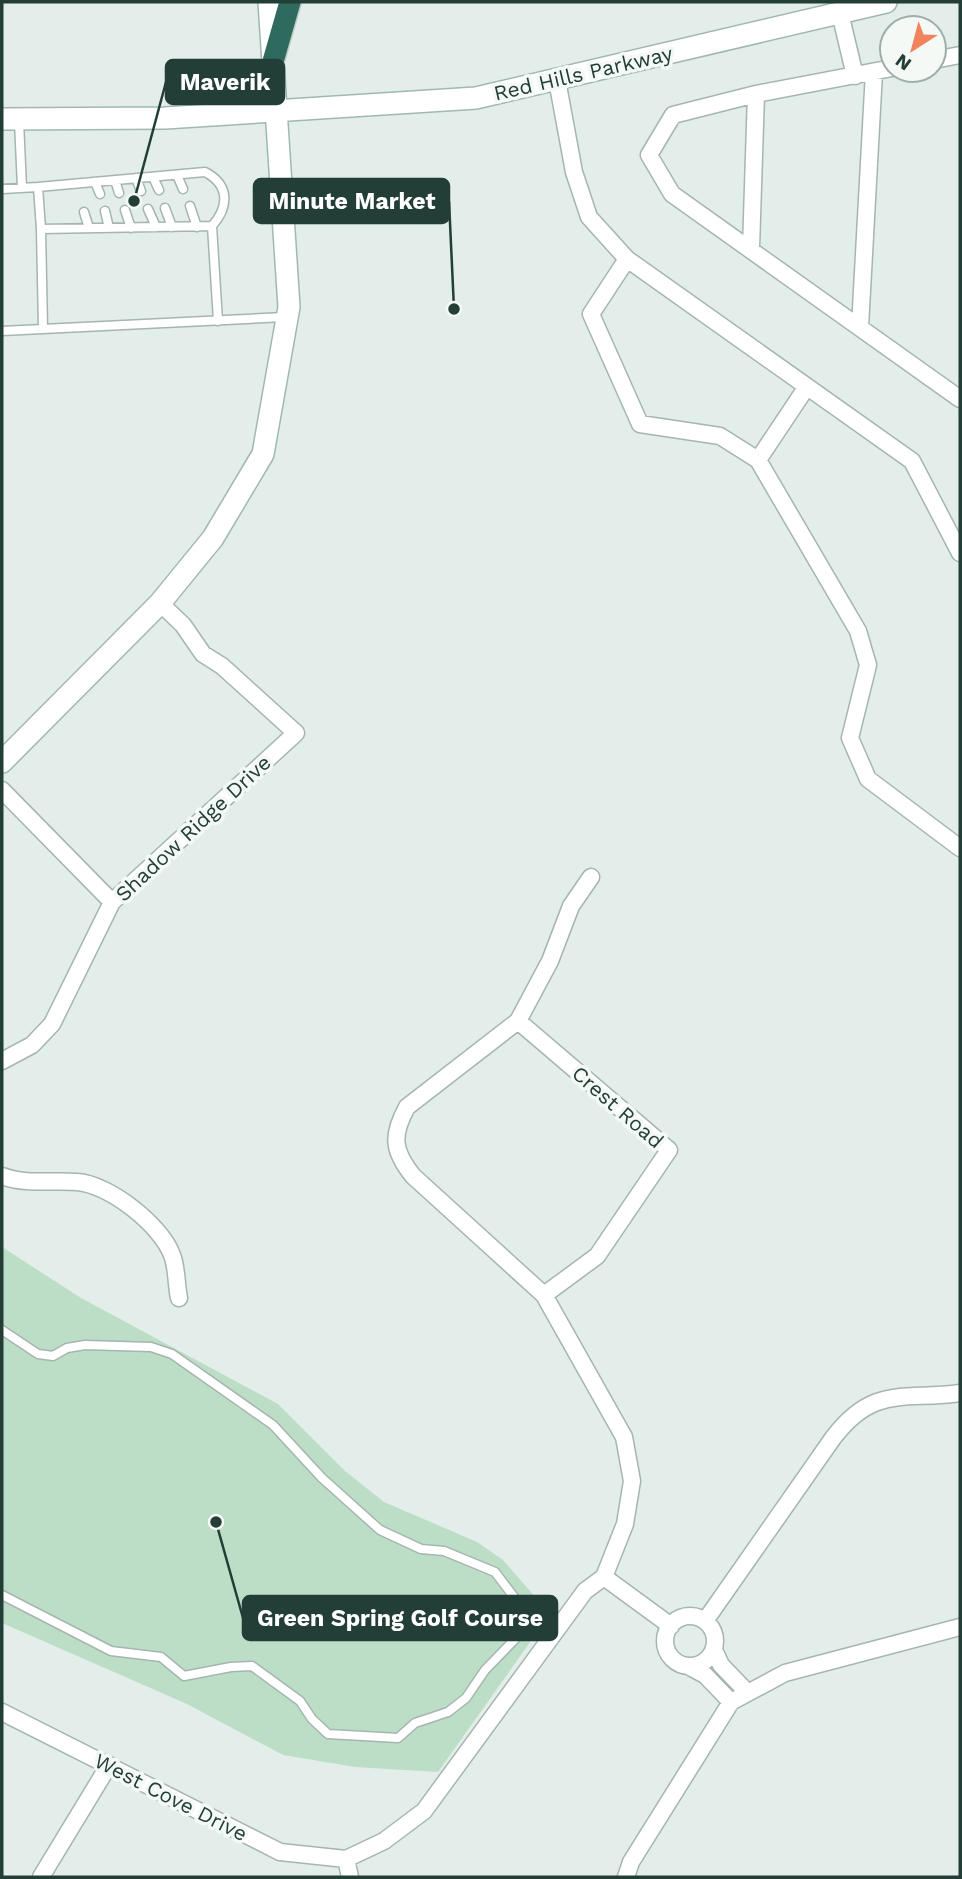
<svg xmlns="http://www.w3.org/2000/svg" width="962" height="1879" viewBox="0 0 962 1879" font-family="'Work Sans',sans-serif">
	<style>
		.green { fill: #bcdec6 }
		.lines { fill: none; stroke-linecap: round; stroke-linejoin: round }
		.lane-casing { stroke: #a6b5b0; stroke-width: 11 }
		.street-casing { stroke: #a6b5b0; stroke-width: 19 }
		.secondary-casing { stroke: #a1b8b1; stroke-width: 24 }
		.highway-casing { stroke: #c1c9c7; stroke-width: 24 }
		.lane { stroke: #fff; stroke-width: 8 }
		.street { stroke: #fff; stroke-width: 16 }
		.secondary { stroke: #fff; stroke-width: 21 }
		.highway { stroke: #2f6a5f; stroke-width: 21 }
		.labels { text-anchor: middle; dominant-baseline: central; stroke-width: 7; stroke-linejoin: round; paint-order: stroke }
		.street-label { font-size: 21px; fill: #233e37; stroke: #f4f9f6 }
		.leader { fill: none; stroke: #233e37; stroke-width: 2.5 }
		.callout-dot { fill: #233e37; stroke: #f4f9f6; stroke-width: 2.5 }
		.callout { fill: #233e37; stroke: #233e37; stroke-width: 2.5 }
		.callout-label { font-size: 23px; text-anchor: middle; font-weight: bold; fill: #fff }
	</style>
	<rect width="100%" height="100%" fill="#e3ede9"/>
	<path class="green" d="M2 1247 81 1298 278 1404 345 1471 384 1502 477 1542 503 1560 550 1614 438 1772 355 1767 283 1755 187 1704 2 1623Z"/>
	<g class="lines">
		<g class="lane-casing">
			<path id="lane" d="M19 121 22 188
				M177 175 183 189
				M153 177 159 190
				M136 178 141 191
				M115 180 119 193
				M95 182 100 194
				M38 187 205 172C230 185 229 207 212 226
				M2 189 38 187 41 229
				M190 206 197 227
				M165 208 172 227
				M148 209 156 227
				M125 210 131 228
				M105 211 109 228
				M84 212 89 228
				M43 329 41 229 212 226 218 321
				M2 331 284 317
				M2 1330 38 1354 53 1356 67 1348 85 1345 151 1347 172 1354 273 1425 322 1478 380 1530 421 1549 444 1551 495 1572 517 1601 523 1619 521 1633 485 1670 466 1698 448 1712 415 1723 398 1738 328 1734 312 1719 300 1701 252 1666 231 1667 184 1676 161 1657 111 1651 2 1595"/>
		</g>
		<g class="street-casing">
			<path id="street" d="M840 13 855 76
				M934 60 960 55
				M892 68 756 94 673 115 649 155 672 194 960 399
				M557 80 574 172 589 217 627 259 912 461 960 553
				M751 248 756 94
				M627 259 591 314 640 424 720 436 758 460 858 631 868 665 850 738 868 779 960 848
				M860 327 874 72
				M758 460 806 388
				M2 790 112 902
				M518 1021 669 1150 597 1256 544 1295
				M2 1061 32 1045 52 1024 112 902 296 733 222 666 203 654 183 625 160 603
				M2 1176C26 1185 52 1180 77 1182 109 1184 161 1225 172 1255 177 1267 176 1284 179 1298
				M604 1577 671 1626
				M665 1641a25 25 0 1 1 50 0a25 25 0 1 1-50 0Z
				M705 1621 833 1438C874 1384 905 1401 960 1393
				M714 1650 721 1665 748 1693
				M688 1666 705 1675 731 1702
				M2 1712 280 1852 346 1859 384 1841 424 1811 585 1591 604 1577 625 1524 632 1481 624 1437 544 1295 413 1176C393 1151 391 1136 407 1107L518 1021 550 961 571 906 591 877
				M346 1859 350 1877
				M41 1877 109 1765
				M626 1877 631 1862 731 1702 785 1673 960 1627"/>
		</g>
		<g class="secondary-casing">
			<path id="secondary" d="M2 119 165 118 476 98 886 2
				M2 762 160 603 213 538 263 454 289 307 269 2"/>
		</g>
		<g class="highway-casing">
			<path id="highway" d="M272 65 290 2"/>
		</g>
		<use href="#lane" class="lane"/>
		<use href="#street" class="street"/>
		<use href="#secondary" class="secondary"/>
		<use href="#highway" class="highway"/>
	</g>
	<g class="labels">
		<g class="street-label">
			<text transform="translate(583 73) rotate(-13)">Red Hills Parkway</text>
			<text transform="translate(193 828) rotate(-43)">Shadow Ridge Drive</text>
			<text transform="translate(618 1107) rotate(41)">Crest Road</text>
			<text transform="translate(171 1797) rotate(27)">West Cove Drive</text>
		</g>
	</g>
	<path class="leader" d="M134 201L166 82M454 309L449 201M216 1522L243 1618"/>
	<g class="callout-dot">
		<circle cx="134" cy="201" r="7"/>
		<circle cx="454" cy="309" r="7"/>
		<circle cx="216" cy="1522" r="7"/>
	</g>
	<g class="callout">
		<rect x="166" y="60" width="118" height="44" rx="7"/>
		<rect x="254" y="179" width="195" height="44" rx="7"/>
		<rect x="243" y="1596" width="314" height="44" rx="7"/>
	</g>
	<g class="callout-label">
		<text x="225" y="90">Maverik</text>
		<text x="352" y="209">Minute Market</text>
		<text x="400" y="1626">Green Spring Golf Course</text>
	</g>
	<rect width="962" height="1879" fill="none" stroke="#233e37" stroke-width="7"/>
	<g transform="translate(913 49) rotate(216)"><circle r="33" fill="#f4f9f6" stroke="#a0aeaa" stroke-width="2"/>
	<path d="M0-5L12 26L0 18L-12 26Z" fill="#f1835d"/>
	<text y="-10" font-size="19" font-weight="bold" text-anchor="middle" fill="#233e37">N</text>
	</g>
</svg>
